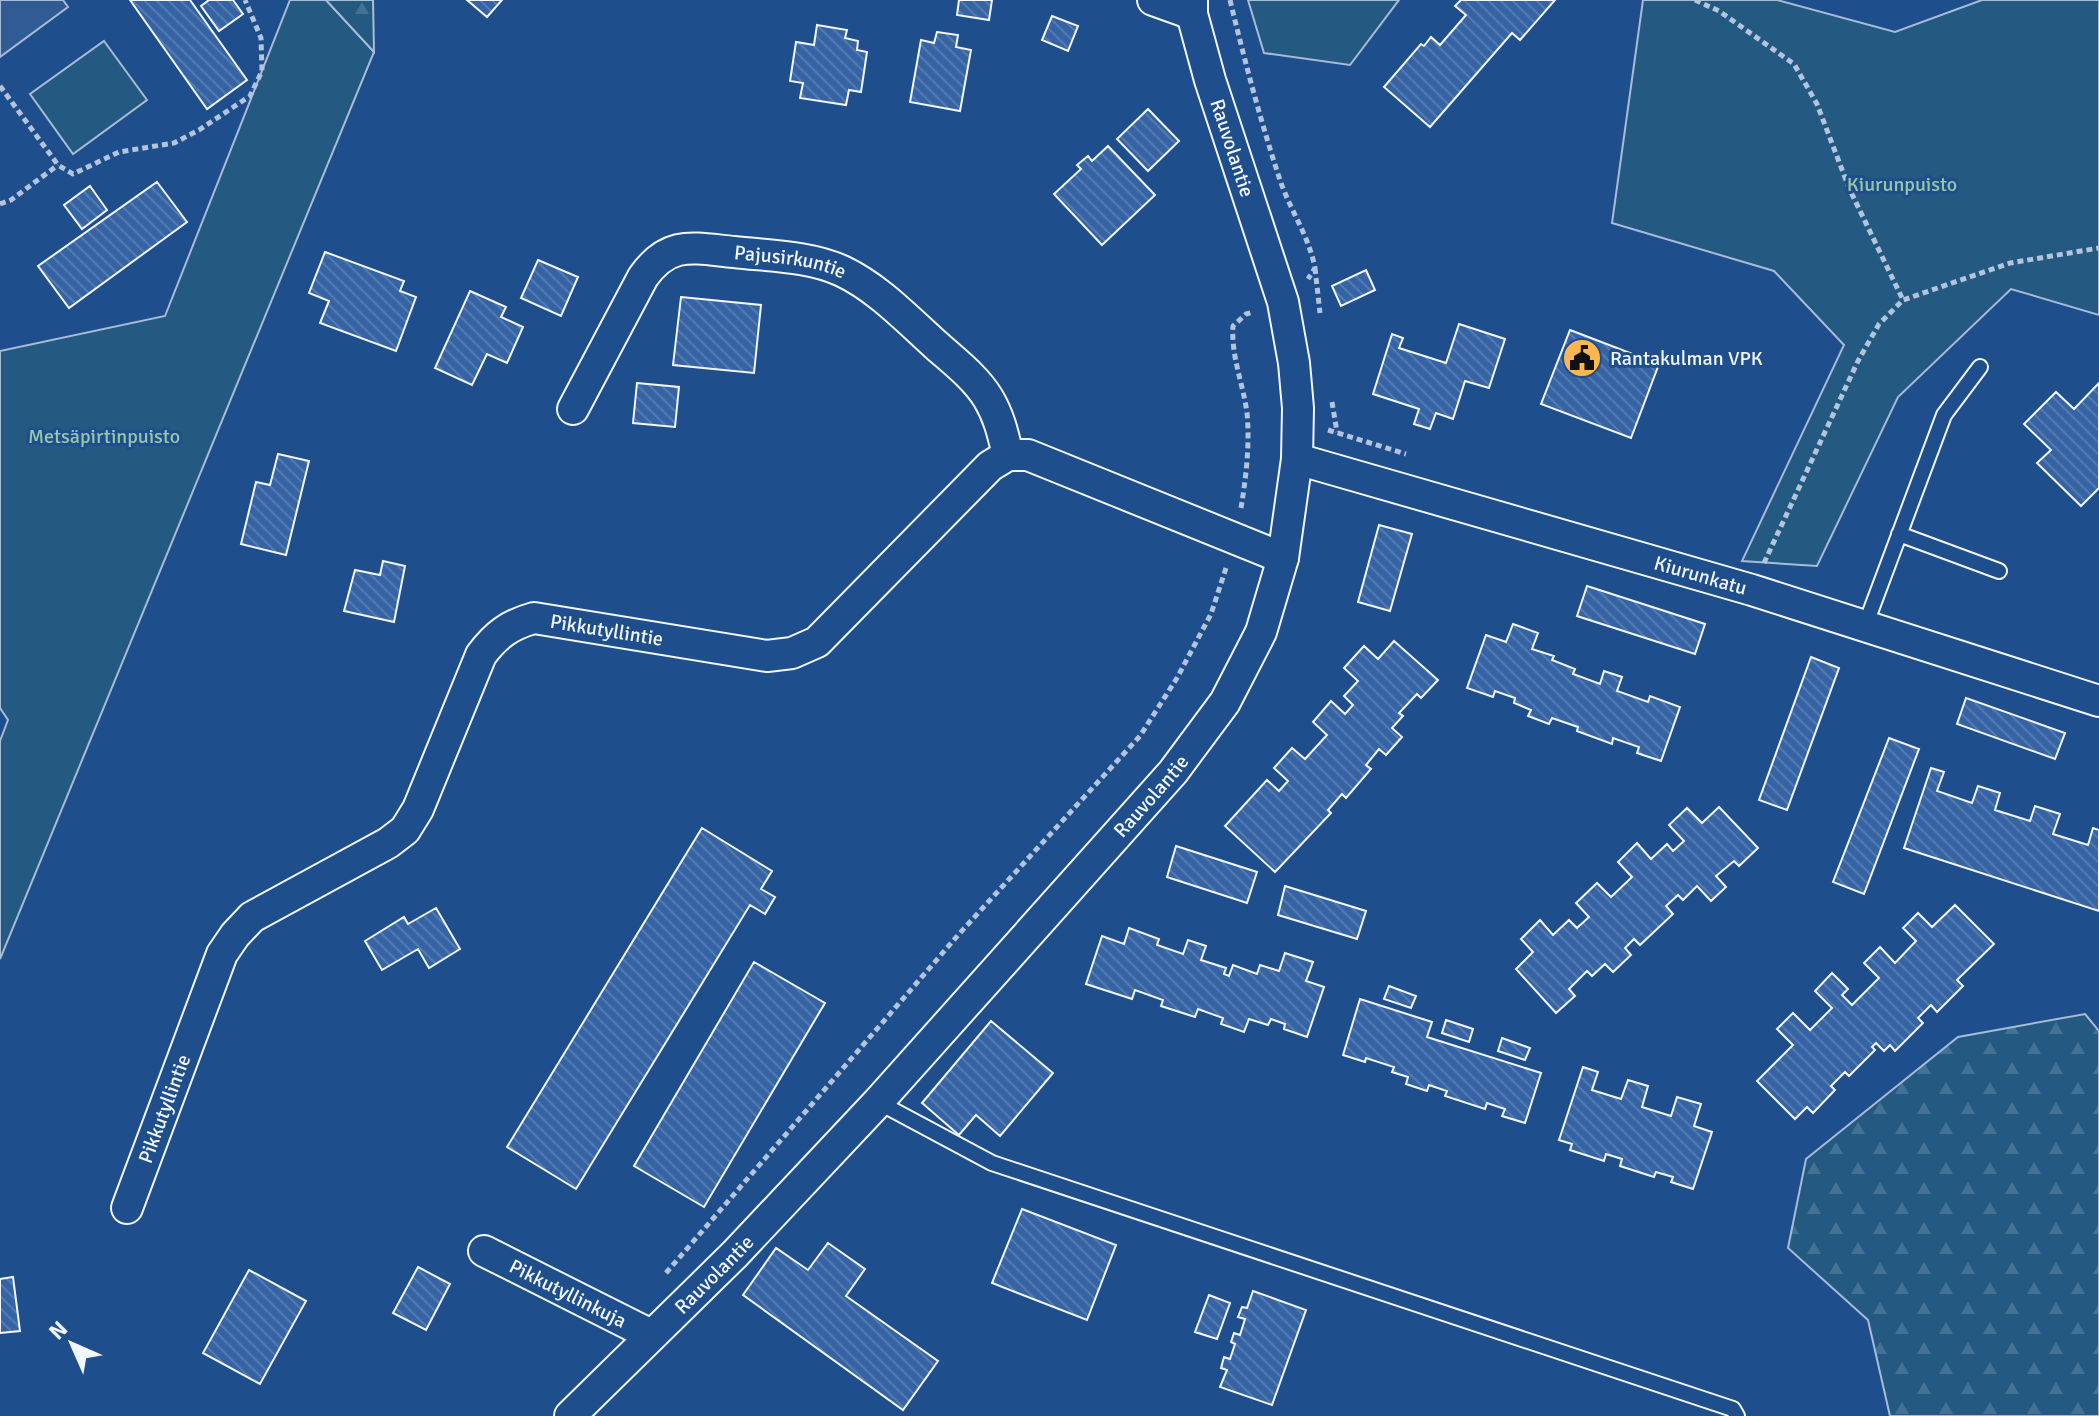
<svg xmlns="http://www.w3.org/2000/svg" width="2099" height="1416" viewBox="0 0 2099 1416" font-family="Signika,sans-serif">
	<style>
		.green { fill: #245a82; stroke: #a8bbd7; stroke-width: 2 }
		.forest { fill: url(#forest-firs); stroke: #a8bbd7; stroke-width: 2 }
		.parking { fill: #305b95; stroke: #a8bbd7; stroke-width: 2 }
		.building { fill: url(#building-back-hatch); stroke: #f2f6ff; stroke-width: 2 }
		.lines { fill: none; stroke-linecap: round; stroke-linejoin: round }
		.service-casing { stroke: #f2f6ff; stroke-width: 18 }
		.minor-casing { stroke: #f2f6ff; stroke-width: 34 }
		.path { stroke: #b3c4dc; stroke-width: 5; stroke-dasharray: 6 4; stroke-linecap: butt }
		.service { stroke: #1f4e8c; stroke-width: 14 }
		.minor { stroke: #1f4e8c; stroke-width: 30 }
		.labels { text-anchor: middle; dominant-baseline: central; stroke-width: 6; stroke-linejoin: round; paint-order: stroke }
		.street-label { font-size: 20px; fill: #f2f6ff; stroke: #1f4e8c }
		.park-label { font-size: 20px; fill: #97c8a6; stroke: #1f4e8c }
		.poi-label { font-size: 20px; fill: #f2f6ff; stroke: #1f4e8c; text-anchor: start }
	</style>
	<defs>
		<pattern id="forest-firs" width="22" height="20" patternUnits="userSpaceOnUse" patternTransform="scale(2)"><rect width="22" height="20" fill="#245a82"/><path d="M5 1l3.5 6h-7zM16 11l3.5 6h-7z" fill="#447295"/></pattern>
		<pattern id="building-back-hatch" width="6" height="6" patternUnits="userSpaceOnUse" patternTransform="scale(2)"><rect width="6" height="6" fill="#3563a3"/><path d="M-1 5l2 2M0 0l6 6M5-1l2 2" fill="none" stroke="#537ab1"/></pattern>
	</defs>
	<rect width="100%" height="100%" fill="#1f4e8c"/>
	<path class="green" d="M290 0H326L374 52 0 959V741L8 720 0 708V351L165 316Z
		M1248 0H1399L1350 65 1264 53Z
		M1643 0H1777L1895 32 1982 0H2099V315L2011 289 1898 397 1817 566 1742 561 1844 345 1774 271 1612 223Z
		M104 41 147 100 73 154 30 94Z"/>
	<path class="forest" d="M326 0H373L374 52Z
		M2085 1014 2099 1031V1416H1890L1868 1320 1788 1248 1806 1159 1958 1037Z"/>
	<path class="parking" d="M0 0H63L68 7 0 57Z"/>
	<path class="building" d="M130 0H190L247 80 207 109Z
		M209 0H233L243 14 219 31 201 6Z
		M467 0H502L487 17Z
		M959 0H992L989 20 957 15Z
		M1461 0H1555L1520 40 1512 33 1430 127 1384 87 1421 44 1424 46 1431 37 1440 45 1466 15 1455 6Z
		M1052 16 1078 26 1068 51 1042 40Z
		M817 25 847 30 845 38 858 41 857 50 867 52 861 92 849 90 846 105 800 98 803 83 790 81 796 42 814 45Z
		M937 32 958 35 956 47 971 50 960 111 910 102 921 40 934 43Z
		M1148 109 1179 141 1148 171 1117 139Z
		M1108 146 1155 195 1102 245 1054 194 1081 169 1077 165 1088 156 1092 161Z
		M157 182 187 222 69 308 38 266Z
		M90 186 107 210 82 229 64 205Z
		M325 252 404 281 400 291 416 297 396 351 320 323 329 301 309 293Z
		M538 260 578 277 561 316 521 298Z
		M1366 270 1375 290 1341 306 1332 286Z
		M470 291 506 307 501 317 523 327 507 363 487 354 472 385 435 368Z
		M681 297 761 305 754 373 673 365Z
		M1459 324 1505 339 1489 388 1465 381 1453 419 1436 413 1430 429 1414 424 1419 409 1373 394 1392 334 1403 338 1399 348 1446 363Z
		M1570 330 1659 364 1631 438 1541 404Z
		M637 383 679 387 675 427 633 423Z
		M2099 383V488L2081 506 2037 463 2051 450 2024 424 2056 392 2074 409Z
		M278 454 309 461 286 555 241 544 256 482 270 485Z
		M1379 525 1412 534 1390 611 1358 602Z
		M383 561 405 566 394 622 344 611 355 570 380 575Z
		M1587 586 1705 624 1695 654 1577 616Z
		M1513 624 1538 633 1532 649 1554 656 1552 660 1575 669 1573 674 1600 684 1604 671 1622 677 1617 691 1648 702 1650 696 1680 707 1661 761 1637 753 1639 747 1613 738 1612 744 1577 731 1578 727 1552 718 1549 724 1528 716 1531 710 1514 703 1515 698 1495 691 1493 697 1467 688 1486 635 1506 642Z
		M1394 641 1438 680 1421 698 1417 694 1399 713 1403 716 1392 728 1402 737 1386 755 1379 749 1366 765 1371 769 1346 798 1342 794 1328 810 1331 813 1275 872 1225 826 1267 780 1279 791 1288 781 1274 768 1292 748 1305 759 1327 735 1313 722 1331 701 1345 714 1353 705 1344 696 1358 681 1344 668 1364 646 1378 659Z
		M1811 657 1839 668 1787 810 1759 800Z
		M1966 698 2065 733 2055 759 1957 724Z
		M1889 738 1919 749 1864 894 1833 882Z
		M1931 768 1944 772 1937 791 1972 803 1978 786 2000 793 1995 810 2030 821 2035 806 2060 814 2053 834 2088 845 2093 828 2099 830V911L1904 848Z
		M1719 807 1758 848 1739 866 1734 861 1716 876 1726 887 1711 901 1697 886 1683 900 1678 895 1666 906 1673 914 1640 945 1634 939 1625 948 1631 955 1613 972 1605 964 1592 976 1587 971 1569 989 1575 996 1556 1013 1516 969 1533 952 1521 939 1540 920 1553 935 1569 920 1577 928 1589 917 1576 903 1597 883 1611 897 1632 877 1618 862 1637 843 1651 859 1667 844 1673 851 1684 841 1669 825 1687 808 1702 823Z
		M702 828 772 871 761 889 775 897 765 914 750 905 576 1189 507 1147Z
		M1176 846 1257 872 1247 903 1167 877Z
		M1285 886 1366 911 1357 939 1278 915Z
		M1955 905 1994 944 1957 980 1963 986 1937 1012 1931 1005 1918 1018 1923 1023 1895 1051 1890 1045 1884 1051 1876 1043 1872 1047 1875 1050 1849 1076 1845 1072 1831 1086 1835 1090 1813 1113 1807 1107 1795 1119 1757 1081 1793 1045 1777 1029 1793 1013 1810 1030 1832 1008 1815 991 1832 973 1848 989 1842 995 1852 1005 1879 978 1864 963 1880 947 1895 963 1916 941 1903 928 1918 913 1932 927Z
		M436 908 460 949 429 968 418 949 382 970 365 941 404 917 408 924Z
		M1129 928 1159 939 1157 945 1183 954 1188 940 1206 946 1201 960 1226 968 1224 974 1229 976 1233 965 1257 974 1260 965 1279 971 1285 953 1313 962 1306 981 1324 987 1307 1037 1284 1029 1285 1024 1271 1019 1268 1025 1249 1019 1244 1032 1221 1024 1223 1018 1198 1009 1195 1017 1161 1006 1163 1000 1135 990 1132 999 1086 984 1102 936 1124 944Z
		M754 962 825 1003 704 1207 634 1166Z
		M1389 986 1416 996 1411 1008 1384 999Z
		M1360 999 1432 1022 1427 1037 1541 1073 1525 1123 1502 1116 1505 1109 1487 1103 1485 1109 1445 1096 1447 1091 1429 1085 1427 1091 1406 1084 1408 1077 1392 1072 1394 1067 1366 1058 1365 1062 1343 1055Z
		M1446 1020 1473 1029 1469 1042 1442 1033Z
		M991 1021 1053 1073 1000 1136 976 1115 959 1135 922 1103Z
		M1502 1038 1530 1048 1525 1060 1498 1051Z
		M1583 1067 1598 1072 1592 1090 1621 1099 1628 1080 1648 1086 1642 1107 1671 1116 1677 1097 1701 1104 1694 1126 1712 1132 1693 1189 1671 1182 1673 1177 1656 1172 1654 1177 1620 1166 1622 1159 1606 1154 1604 1161 1570 1150 1572 1144 1559 1140Z
		M1022 1209 1116 1245 1087 1320 992 1283Z
		M828 1243 865 1269 846 1296 938 1361 903 1410 743 1295 776 1248 808 1270Z
		M418 1267 450 1284 426 1330 393 1313Z
		M249 1270 306 1301 260 1384 203 1353Z
		M13 1277 20 1331 0 1333V1279Z
		M1253 1291 1306 1310 1272 1405 1220 1387 1227 1370 1221 1368 1224 1357 1230 1359 1235 1344 1231 1342 1234 1333 1240 1335 1245 1319 1238 1317 1242 1307 1247 1308Z
		M1209 1295 1230 1303 1217 1339 1195 1332Z"/>
	<g class="lines">
		<g class="service-casing">
			<path id="service" d="M1899 534 1999 571
				M1865 626 1944 415 1980 367
				M878 1102 992 1163 1733 1409 1737 1416"/>
		</g>
		<g class="minor-casing">
			<g id="minor">
				<path d="M1153 0 1192 14"/>
				<path id="s1" d="M573 409 643 277C669 240 693 248 734 252 769 256 810 256 842 271 878 288 907 319 937 346 955 362 976 378 988 398 999 416 1003 434 1008 455"/>
				<path id="s2" d="M1297 459 1752 590 2099 701"/>
				<path id="s3" d="M127 1208 222 954 235 935 252 917 388 843 405 830 418 809 481 655C496 635 509 625 534 618L767 656 792 653 817 642 990 466 1008 455H1028L1283 558"/>
				<path id="s4" d="M484 1251 651 1335"/>
				<path id="s5" d="M570 1416 735 1254 878 1102 1173 772 1225 702 1261 632 1283 558 1297 459 1298 408 1294 363 1283 302 1210 80 1192 14V0"/>
			</g>
		</g>
		<path class="path" d="M1230 0C1245 62 1261 123 1281 183 1292 213 1309 237 1315 268L1308 279
			M1695 0 1719 11 1794 64 1817 104 1849 188 1903 300
			M0 86 58 165 73 174 119 152 174 143 199 130 250 96 262 71 261 38 245 0
			M0 204 11 200 58 165
			M1315 268 1320 313
			M1332 402 1337 432
			M1328 430 1406 454
			M1241 508C1246 478 1250 444 1247 413 1243 383 1231 357 1233 326L1246 314 1254 312
			M1764 563 1858 361 1879 324 1903 300 2010 263 2099 248
			M666 1273 959 934 1140 736 1177 678 1211 614 1226 568"/>
		<use href="#service" class="service"/>
		<use href="#minor" class="minor"/>
	</g>
	<defs>
		<g id="civic-disc" transform="scale(2)"><circle r="9.5" fill="#ffb74d" stroke="#1f4e8c"/><path d="M-.6-6.5H3V-4.5H.6V-3L4-1V1h2V6H-6V1h2V-1L-.6-3ZM-1.2 2.5V6h2.4V2.5Z" fill="#111"/></g>
	</defs>
	<g fill-rule="evenodd">
		<use href="#civic-disc" x="1582" y="358"/>
	</g>
	<g class="labels">
		<g class="street-label">
			<text transform="translate(1232 148) rotate(72)">Rauvolantie</text>
			<text stroke="none"><textPath href="#s1" startOffset="308">Pajusirkuntie</textPath></text>
			<text stroke="none"><textPath href="#s2" startOffset="420">Kiurunkatu</textPath></text>
			<text stroke="none"><textPath href="#s3" startOffset="826">Pikkutyllintie</textPath></text>
			<text stroke="none"><textPath href="#s5" startOffset="850">Rauvolantie</textPath></text>
			<text stroke="none"><textPath href="#s3" startOffset="106">Pikkutyllintie</textPath></text>
			<text stroke="none"><textPath href="#s5" startOffset="202">Rauvolantie</textPath></text>
			<text stroke="none"><textPath href="#s4" startOffset="94">Pikkutyllinkuja</textPath></text>
		</g>
		<g class="park-label">
			<text x="1902" y="184">Kiurunpuisto</text>
			<text x="104" y="436">Metsäpirtinpuisto</text>
		</g>
		<g class="poi-label">
			<text x="1610" y="358">Rantakulman VPK</text>
		</g>
	</g>
	<g transform="translate(72 1344) rotate(315)" stroke="#1f4e8c" stroke-width="6" paint-order="stroke">
	<path d="M0-6L14 30L0 20L-14 30Z" fill="#f2f6ff"/>
	<text y="-12" font-size="22" font-weight="bold" text-anchor="middle" fill="#f2f6ff">N</text>
	</g>
</svg>
